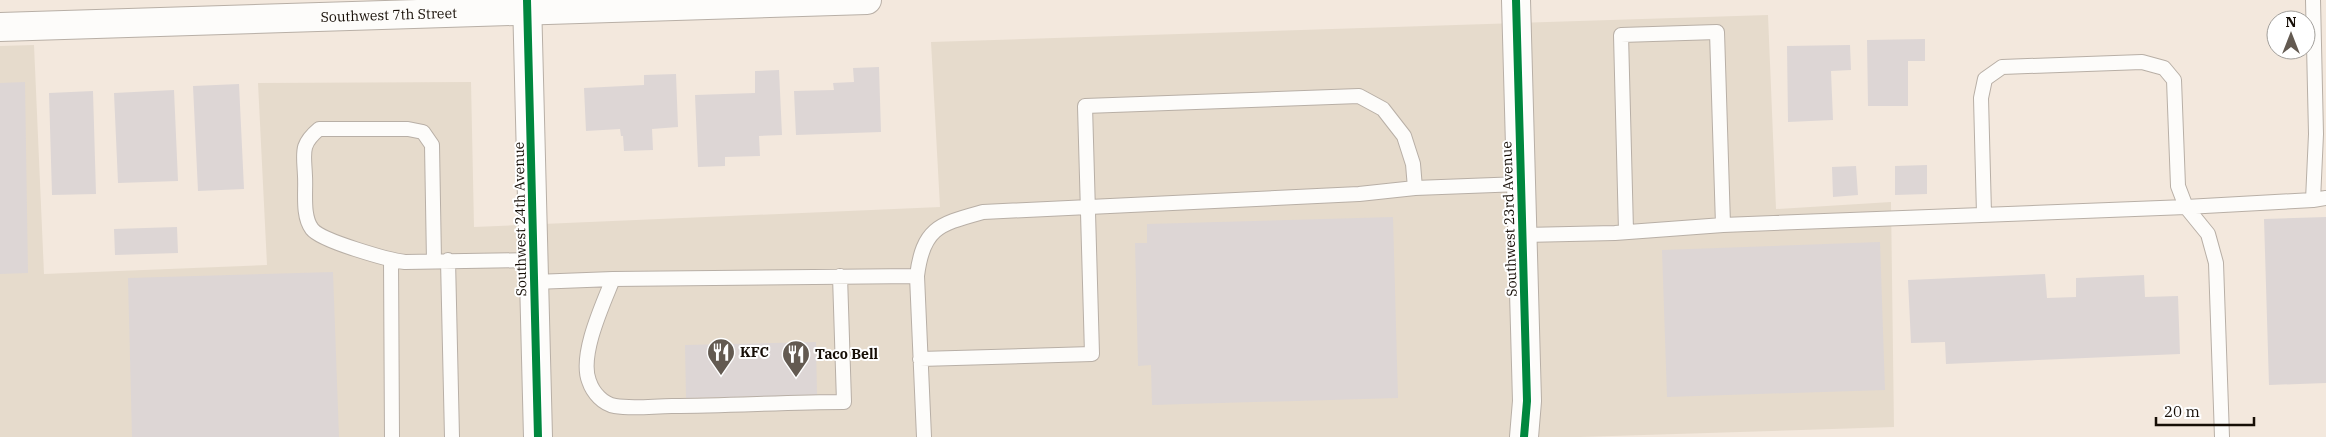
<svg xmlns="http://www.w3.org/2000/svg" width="2326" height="437" viewBox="0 0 2326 437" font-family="'IBM Plex Serif',serif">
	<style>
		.commercial { fill: #e6dbcc }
		.building { fill: #ddd6d5 }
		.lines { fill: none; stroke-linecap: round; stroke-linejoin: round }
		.service-casing { stroke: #b8afa6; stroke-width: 16 }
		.minor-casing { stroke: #b8afa6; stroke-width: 30 }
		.primary-casing { stroke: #b8afa6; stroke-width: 30 }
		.service { stroke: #fdfcfa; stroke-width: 14 }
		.minor { stroke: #fdfcfa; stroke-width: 28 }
		.primary { stroke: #fdfcfa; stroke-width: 28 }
		.cycleway-casing { stroke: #fff; stroke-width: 11 }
		.cycleway { stroke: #00873e; stroke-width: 8 }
		.labels { text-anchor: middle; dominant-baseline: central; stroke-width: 4; stroke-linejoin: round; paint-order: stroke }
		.street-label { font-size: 14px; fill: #160e06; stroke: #fff }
		.poi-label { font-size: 14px; font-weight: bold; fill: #160e06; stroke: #fff; text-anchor: start }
	</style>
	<rect width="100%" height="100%" fill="#f3e8dd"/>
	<path class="commercial" d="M1768 15 1776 209 1891 202 1894 427 1580 437H0V46L34 45 44 274 267 265 258 83 471 82 474 227 940 207 931 42Z"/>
	<path class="building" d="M1925 39V61H1908V106H1868L1867 40Z
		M1850 45 1851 70 1831 71 1833 120 1788 122 1787 46Z
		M879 67 881 132 796 135 794 91 834 90 833 83 854 82 853 68Z
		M779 70 782 135 759 136 760 156 725 157V166L698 167 695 95 755 93V71Z
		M676 74 678 127 652 129 653 150 624 151 623 136H621L620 129 586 131 584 88 644 85V75Z
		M25 82 28 273 0 274V83Z
		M239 84 244 189 198 191 193 86Z
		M174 90 178 181 118 183 114 93Z
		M93 91 96 194 52 195 49 93Z
		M1927 165V194L1895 195V166Z
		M1856 166 1858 195 1833 197 1832 167Z
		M1393 217 1398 398 1152 405 1151 365 1138 366 1135 243H1147V224Z
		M2326 217V383L2269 385 2264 219Z
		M177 227 178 253 115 255 114 229Z
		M1880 242 1885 390 1667 397 1662 250Z
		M333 272 339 437H132L128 278Z
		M2045 274 2047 298 2076 297V278L2144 275 2145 297 2178 296 2180 354 1946 364 1945 342 1911 343 1908 280Z
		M816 342 817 395 686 398 685 345Z"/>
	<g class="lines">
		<g class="service-casing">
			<path id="service" d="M2313 0 2316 134 2313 200 2326 198
				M1984 214 1981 98 1985 79 2002 67 2142 62 2164 68 2174 80 2178 186 2186 207 2313 200
				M1723 225 2186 207 2208 234 2216 263 2222 437
				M1522 235 1615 233 1723 225 1717 32 1621 35 1626 231
				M391 260 392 437
				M448 260 452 437
				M434 261 432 145 423 132 408 129H319C300 145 304 152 305 176 306 192 302 216 312 229 321 241 389 260 405 262L533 260
				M917 276C923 227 940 224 983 212L1359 194 1415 188 1521 184
				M613 279C603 304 579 355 589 381 593 393 603 404 615 406 633 409 654 406 672 406 729 406 786 402 844 402L840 276
				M534 282 613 279 917 276 924 437
				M920 359 1092 354 1085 106 1359 96 1383 109 1404 136 1413 164 1415 188"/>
		</g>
		<g class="minor-casing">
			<path id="minor" d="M527 0 538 437
				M1516 0 1527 401 1524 437"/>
		</g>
		<g class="primary-casing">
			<g id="primary">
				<path id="s1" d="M0 27 867 0"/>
			</g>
		</g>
		<use href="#service" class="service"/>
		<use href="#minor" class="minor"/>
		<use href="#primary" class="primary"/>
		<g class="cycleway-casing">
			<path id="cycleway" d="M527 0 538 437
				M1516 0 1527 401 1524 437"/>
		</g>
		<use href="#cycleway" class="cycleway"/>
	</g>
	<defs>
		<g id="restaurant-pin" transform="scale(1.4375)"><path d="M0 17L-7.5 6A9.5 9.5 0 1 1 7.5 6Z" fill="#635a51" stroke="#fff"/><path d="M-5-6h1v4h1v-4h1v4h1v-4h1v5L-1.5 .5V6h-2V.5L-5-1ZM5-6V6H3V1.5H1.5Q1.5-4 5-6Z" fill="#fff"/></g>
	</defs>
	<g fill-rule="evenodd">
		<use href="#restaurant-pin" x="721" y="352"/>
		<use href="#restaurant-pin" x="796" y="354"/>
	</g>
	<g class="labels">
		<g class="street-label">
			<text stroke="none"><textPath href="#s1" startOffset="389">Southwest 7th Street</textPath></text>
			<text transform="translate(520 219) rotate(-91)">Southwest 24th Avenue</text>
			<text transform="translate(1509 219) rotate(-92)">Southwest 23rd Avenue</text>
		</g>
		<g class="poi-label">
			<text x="740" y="352">KFC</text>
			<text x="815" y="354">Taco Bell</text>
		</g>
	</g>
	<g transform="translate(2291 35)"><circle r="24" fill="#ffffff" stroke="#a29f9b"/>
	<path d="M0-4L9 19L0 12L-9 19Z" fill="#635a51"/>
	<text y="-8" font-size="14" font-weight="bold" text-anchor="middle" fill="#160e06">N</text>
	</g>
	<path d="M2156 417v8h98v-8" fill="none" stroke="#160e06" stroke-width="2.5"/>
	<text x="2164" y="417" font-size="15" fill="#160e06" stroke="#ffffff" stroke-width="4" paint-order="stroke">20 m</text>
</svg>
